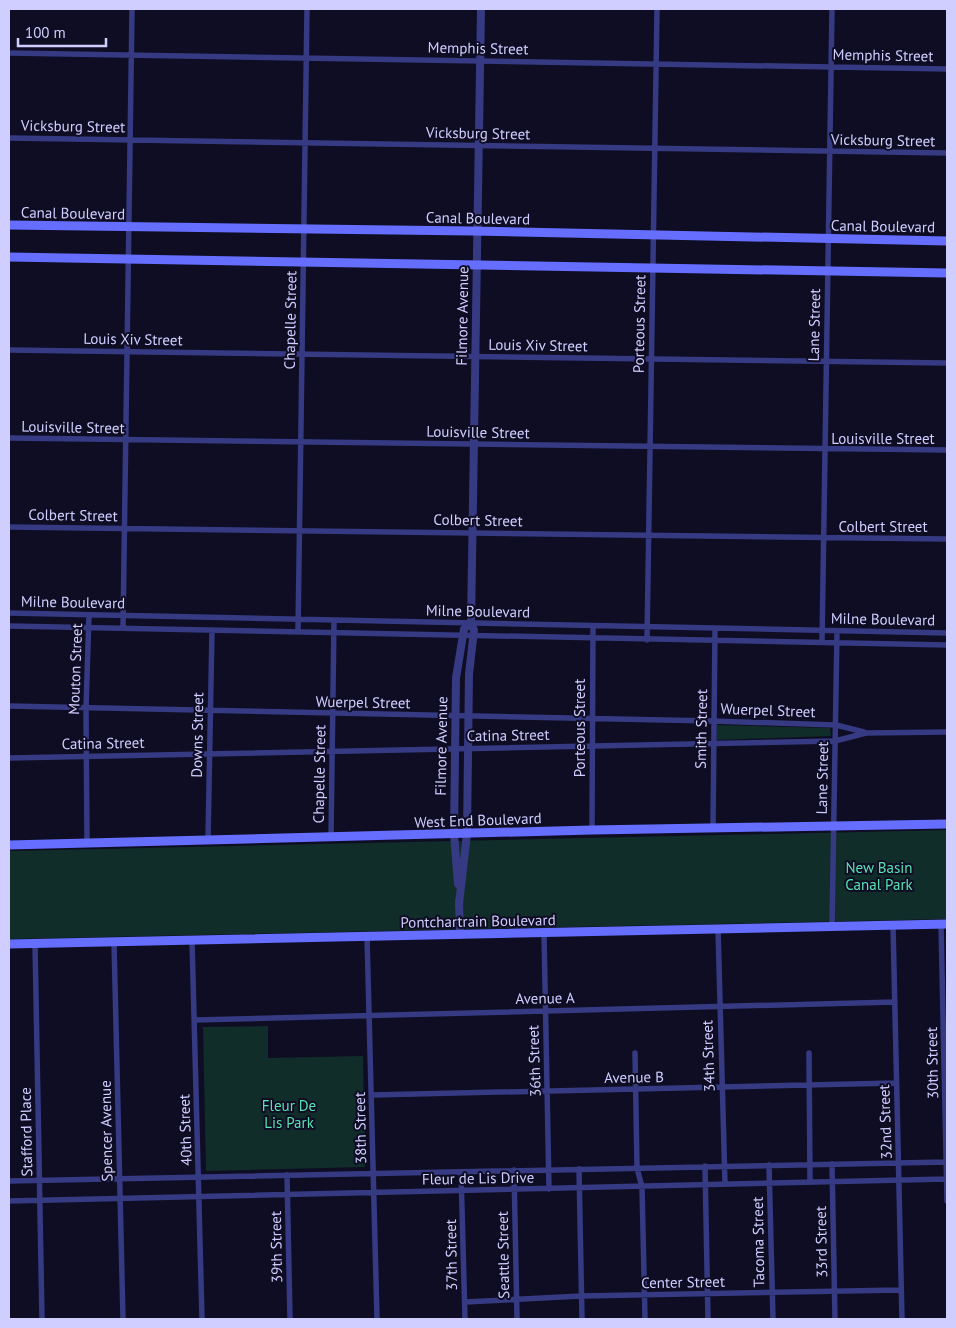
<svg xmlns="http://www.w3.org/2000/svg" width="956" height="1328" viewBox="0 0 956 1328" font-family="'PT Sans',sans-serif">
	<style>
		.green { fill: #102d29 }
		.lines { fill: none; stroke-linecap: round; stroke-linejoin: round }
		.minor { stroke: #363a83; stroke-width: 5.5 }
		.tertiary { stroke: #363a83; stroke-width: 8 }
		.secondary { stroke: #656eff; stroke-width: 9 }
		.labels { text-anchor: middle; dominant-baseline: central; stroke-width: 4; stroke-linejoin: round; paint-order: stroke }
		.street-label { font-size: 15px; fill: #d0ceff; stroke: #0f0d23 }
		.park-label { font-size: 15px; fill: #57e3b4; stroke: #0f0d23 }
	</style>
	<rect width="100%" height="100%" fill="#0f0d23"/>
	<path class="green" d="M717 725 830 728 831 736 717 740Z
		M947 830V919L9 939V851Z
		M268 1026V1058L363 1056 365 1167 206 1171 203 1027Z"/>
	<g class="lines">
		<path class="minor" d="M9 53 947 69
			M9 138 947 153
			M9 350 947 363
			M9 438 947 450
			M9 527 947 539
			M9 613 947 633
			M9 626 947 645
			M123 628 132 9
			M298 632 307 9
			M647 640 657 9
			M822 642 832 9
			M9 706 713 721 836 725 864 732
			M9 758 835 741 866 733 947 732
			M713 829 715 628
			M592 830 593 626
			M331 838 334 620
			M208 840 212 630
			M87 843 86 708 89 615
			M941 924 947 1201
			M893 925 902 1319
			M832 926 837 631
			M718 928 725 1184
			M544 933 549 1189
			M367 936 377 1319
			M192 940 202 1319
			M114 942 123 1319
			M35 943 42 1319
			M195 1020 895 1002
			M635 1053 637 1168 642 1187 645 1319
			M809 1053 810 1182
			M372 1095 896 1083
			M832 1164 835 1319
			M769 1165 773 1319
			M705 1166 708 1319
			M579 1169 582 1319
			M514 1170 517 1319
			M461 1172 465 1319
			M287 1175 290 1319
			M9 1181 947 1162
			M9 1201 947 1179
			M465 1302 581 1296 901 1290"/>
		<path class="tertiary" d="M458 884 454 834 456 678 464 629 471 623
			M459 901 460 935
			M459 904 467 834 469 674 474 630 471 623 481 9"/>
		<path class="secondary" d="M9 225 472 231 947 241
			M9 257 947 273
			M9 845 592 830 947 824
			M9 944 947 924"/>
	</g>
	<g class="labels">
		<g class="street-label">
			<text transform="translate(478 48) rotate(1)">Memphis Street</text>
			<text transform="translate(883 55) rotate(1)">Memphis Street</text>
			<text transform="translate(73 126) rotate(1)">Vicksburg Street</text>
			<text transform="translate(478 133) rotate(1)">Vicksburg Street</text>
			<text transform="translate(883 140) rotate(1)">Vicksburg Street</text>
			<text transform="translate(73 213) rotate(1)">Canal Boulevard</text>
			<text transform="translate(478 218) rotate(1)">Canal Boulevard</text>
			<text transform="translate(883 226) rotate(1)">Canal Boulevard</text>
			<text transform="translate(462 316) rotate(-89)">Filmore Avenue</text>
			<text transform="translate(290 320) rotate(-89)">Chapelle Street</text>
			<text transform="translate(639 324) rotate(-89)">Porteous Street</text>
			<text transform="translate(814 325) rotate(-89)">Lane Street</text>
			<text transform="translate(133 339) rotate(1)">Louis Xiv Street</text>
			<text transform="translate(538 345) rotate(1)">Louis Xiv Street</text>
			<text transform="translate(73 427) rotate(1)">Louisville Street</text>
			<text transform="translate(478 432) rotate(1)">Louisville Street</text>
			<text x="883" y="438">Louisville Street</text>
			<text transform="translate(73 515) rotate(1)">Colbert Street</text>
			<text transform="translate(478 520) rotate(1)">Colbert Street</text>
			<text x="883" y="526">Colbert Street</text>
			<text transform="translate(73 602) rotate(1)">Milne Boulevard</text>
			<text transform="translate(478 611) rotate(1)">Milne Boulevard</text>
			<text transform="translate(883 619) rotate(1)">Milne Boulevard</text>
			<text transform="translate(75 669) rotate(-88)">Mouton Street</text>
			<text transform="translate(363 702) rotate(1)">Wuerpel Street</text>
			<text transform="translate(768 710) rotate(2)">Wuerpel Street</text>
			<text transform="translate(579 728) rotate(-90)">Porteous Street</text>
			<text transform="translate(701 729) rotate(-89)">Smith Street</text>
			<text transform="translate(197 735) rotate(-89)">Downs Street</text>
			<text transform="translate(508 735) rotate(-1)">Catina Street</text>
			<text transform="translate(103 743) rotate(-1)">Catina Street</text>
			<text transform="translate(441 746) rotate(-89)">Filmore Avenue</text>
			<text transform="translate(319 774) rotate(-89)">Chapelle Street</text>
			<text transform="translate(822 778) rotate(-89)">Lane Street</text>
			<text transform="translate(478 820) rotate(-2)">West End Boulevard</text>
			<text transform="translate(478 921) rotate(-1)">Pontchartrain Boulevard</text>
			<text transform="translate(545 998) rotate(-1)">Avenue A</text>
			<text transform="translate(708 1056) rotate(-92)">34th Street</text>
			<text transform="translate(534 1061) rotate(-92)">36th Street</text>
			<text transform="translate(932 1063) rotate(-91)">30th Street</text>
			<text transform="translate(634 1077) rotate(-1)">Avenue B</text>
			<text transform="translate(885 1122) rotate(-92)">32nd Street</text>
			<text transform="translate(360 1128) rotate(-91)">38th Street</text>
			<text transform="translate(185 1130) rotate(-92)">40th Street</text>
			<text transform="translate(106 1131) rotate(-91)">Spencer Avenue</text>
			<text transform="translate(26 1132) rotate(-91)">Stafford Place</text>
			<text transform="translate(478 1178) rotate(-1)">Fleur de Lis Drive</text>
			<text transform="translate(758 1242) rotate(-91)">Tacoma Street</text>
			<text transform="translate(821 1242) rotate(-91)">33rd Street</text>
			<text transform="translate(276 1247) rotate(-91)">39th Street</text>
			<text transform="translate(451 1255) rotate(-91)">37th Street</text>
			<text transform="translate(503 1255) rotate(-91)">Seattle Street</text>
			<text transform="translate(683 1282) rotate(-1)">Center Street</text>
		</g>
		<g class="park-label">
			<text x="879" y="867">New Basin<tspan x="879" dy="17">Canal Park</tspan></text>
			<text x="289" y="1105">Fleur De<tspan x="289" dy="17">Lis Park</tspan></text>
		</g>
	</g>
	<rect width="956" height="1328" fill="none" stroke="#d0ceff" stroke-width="20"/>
	<path d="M18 38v8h88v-8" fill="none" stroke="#d0ceff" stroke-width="2.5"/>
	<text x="25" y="38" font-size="15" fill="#d0ceff" stroke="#0f0d23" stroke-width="4" paint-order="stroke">100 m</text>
</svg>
